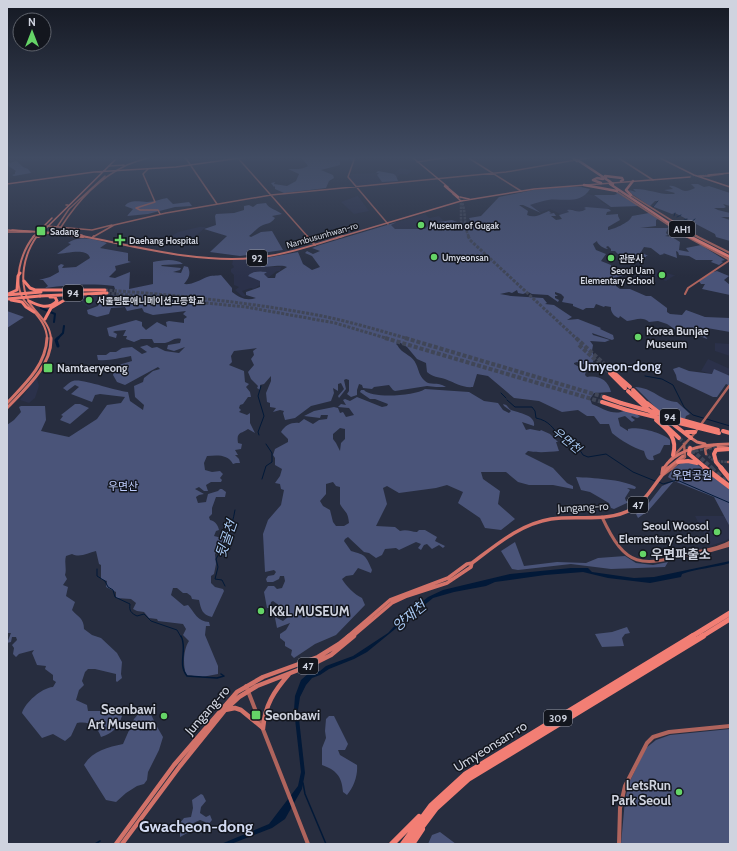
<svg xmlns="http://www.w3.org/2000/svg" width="737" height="851" viewBox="0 0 737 851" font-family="Cabin,'Noto Sans KR',sans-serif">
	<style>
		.built { fill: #2b314a }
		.green { fill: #4a5479; fill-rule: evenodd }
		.water { fill: #021938 }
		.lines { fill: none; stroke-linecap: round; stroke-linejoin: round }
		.stream-far1 { stroke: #021938; stroke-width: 1 }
		.stream { stroke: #021938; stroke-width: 1.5 }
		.river-far1 { stroke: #021938; stroke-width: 2 }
		.river { stroke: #021938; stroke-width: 3 }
		.secondary-tunnel { stroke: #404657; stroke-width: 2.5; stroke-dasharray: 2.5 1; stroke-linecap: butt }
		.primary-tunnel-far1 { stroke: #404657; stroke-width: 1.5; stroke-dasharray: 1.5 1; stroke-linecap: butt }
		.primary-tunnel { stroke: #404657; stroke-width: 3; stroke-dasharray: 3 1.5; stroke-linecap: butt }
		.highway-tunnel-far3 { stroke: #404657; stroke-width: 2.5; stroke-dasharray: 2.5 1; stroke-linecap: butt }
		.highway-tunnel-far2 { stroke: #404657; stroke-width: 3; stroke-dasharray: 3 1.5; stroke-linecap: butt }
		.highway-tunnel-far1 { stroke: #404657; stroke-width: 4; stroke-dasharray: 4 2; stroke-linecap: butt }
		.highway-tunnel { stroke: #404657; stroke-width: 5; stroke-dasharray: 5 2.5; stroke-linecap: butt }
		.secondary-far4 { stroke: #af645d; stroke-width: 1.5 }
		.secondary-far3 { stroke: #af645d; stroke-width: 2 }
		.secondary-far2 { stroke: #af645d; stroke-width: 2.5 }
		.secondary-far1 { stroke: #af645d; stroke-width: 3 }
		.secondary { stroke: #af645d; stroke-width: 4 }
		.primary-far4 { stroke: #d27269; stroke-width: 1.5 }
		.primary-far3 { stroke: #d27269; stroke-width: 2 }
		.primary-far2 { stroke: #d27269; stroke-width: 3 }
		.primary-far1 { stroke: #d27269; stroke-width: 3.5 }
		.primary { stroke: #d27269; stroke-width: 4.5 }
		.highway-far4 { stroke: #f27e74; stroke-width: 2.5 }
		.highway-far3 { stroke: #f27e74; stroke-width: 3 }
		.highway-far2 { stroke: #f27e74; stroke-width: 4 }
		.highway-far1 { stroke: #f27e74; stroke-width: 5 }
		.highway { stroke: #f27e74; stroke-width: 6 }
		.primary-bridge { stroke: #d27269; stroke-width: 1.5 }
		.highway-bridge-far2 { stroke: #f27e74; stroke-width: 2.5 }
		.highway-bridge-far1 { stroke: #f27e74; stroke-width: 3 }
		.highway-bridge { stroke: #f27e74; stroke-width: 4 }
		.poi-dot { fill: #65d467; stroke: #13161e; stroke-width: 1.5 }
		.labels { text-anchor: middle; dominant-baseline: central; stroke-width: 3; stroke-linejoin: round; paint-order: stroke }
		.far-poi-label { font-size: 9px; font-weight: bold; fill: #cfd3df; stroke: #13161e; text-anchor: start }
		.far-street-label { font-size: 9px; fill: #cfd3df; stroke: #13161e }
		.shield { fill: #13161e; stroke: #979aa5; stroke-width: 1 }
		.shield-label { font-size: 10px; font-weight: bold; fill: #cfd3df }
		.poi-label { font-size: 11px; font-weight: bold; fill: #cfd3df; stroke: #13161e; text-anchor: start }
		.park-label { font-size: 11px; fill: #bfcdfd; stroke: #13161e }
		.street-label { font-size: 11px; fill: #cfd3df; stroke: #13161e }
		.water-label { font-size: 12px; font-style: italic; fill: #a8c8f2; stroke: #13161e }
		.quarter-label { font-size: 13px; font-weight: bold; fill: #d2daf2; stroke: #13161e }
		.near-poi-label { font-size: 13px; font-weight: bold; fill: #cfd3df; stroke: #13161e; text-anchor: start }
		.near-street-label { font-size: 13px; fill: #cfd3df; stroke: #13161e }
		.near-water-label { font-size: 14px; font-style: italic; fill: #a8c8f2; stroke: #13161e }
		.near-quarter-label { font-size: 16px; font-weight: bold; fill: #d2daf2; stroke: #13161e }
	</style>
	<rect width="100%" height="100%" fill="#272d3f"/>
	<path class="built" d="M400 168 412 170 407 175 400 174 397 178 399 182 355 186 349 177 351 174 375 173 378 171 399 174 394 173Z
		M588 194 599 197 601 202 611 207 605 210 586 207 585 210 579 212 571 209 569 212 562 215 550 209 541 212 529 205 547 200Z
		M362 195 358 196 369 211 354 214 341 202 357 196Z
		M425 214 429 218 439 216 444 221 431 223 425 229H395L391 225 397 222Z
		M199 227H206L194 237 196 240 190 246 164 241 178 232Z
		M261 259V267H281L280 271H277L268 278 264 274 265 272 262 271 260 285 254 289 251 288 242 291 246 296 243 297 235 290 239 287 234 285V275L231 272V269L234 267 232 264 233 260Z
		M647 268 674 275H675L666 281 643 272Z
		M91 295 100 297 96 305 89 308 77 298Z
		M715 343 730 344V356L715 351Z
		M708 359 730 369 727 380 712 374 701 371Z
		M35 379H37L39 386 35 398 29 403 20 400Z
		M695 516H724L730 527V538L725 541 710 546Z"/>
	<path class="green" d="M301 157H355L353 161H350L351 159 340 160V165L321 170 333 175 334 178 329 181 326 188 284 193 275 189V186L274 187 271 183 275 182 274 184 287 186 296 181 299 174 288 169C295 169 302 170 308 166Z
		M7 161 10 163 17 161 23 167 28 169 31 173 14 176 12 175 15 174V172L16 171 7 165Z
		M378 171 394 174 396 176 400 175 396 176 398 181 382 182 377 175 379 173H376Z
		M691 184H698L704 187 709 186 730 193V206L723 204 726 207 724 208H714L718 210 730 213V217H721L730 220V241L716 237 715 234 675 213 672 214 654 207 653 206 658 201H655L650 206 632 194 629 190 636 192 633 189C647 188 659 195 674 194L675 193 664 190 673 189 669 186C676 185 679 190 685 191 689 191 692 189 695 188Z
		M567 187H581L590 189C580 205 563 198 548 200 542 201 536 203 530 205L541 213 523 205H519L528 211 527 215C535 219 543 213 551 210L549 211 551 213 549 214 554 213 556 216H551L556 220 562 219 559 215 569 212 567 210C575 208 577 215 586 209L584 208 586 207 609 209 611 211 607 212 606 215 618 214V216L620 220 608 227V230C611 230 630 223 632 216L649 213 658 219 656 220V226L640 228H668L666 233 668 235 665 236 672 237 680 242 679 250 689 252 686 248 701 245 725 260 721 261 723 262 719 265 711 262 713 260H696L689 256 679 255 678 252 676 251 677 258 663 253 664 254 660 255 651 248 644 247 641 252 648 256H646V257C636 259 622 260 615 251H611V249L608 246 606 247 608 249C604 249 597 244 597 241L593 244 589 243 593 244 596 250 606 254 601 261 611 265V268L627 274 614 278 616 286 620 289H630L646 296H651L667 308V312L670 314 682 315 686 310 705 317 730 318V332L707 328 702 333 708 339 693 334 679 332 667 324 658 321 649 322C643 316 635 320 627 321L620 316 619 318C614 317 610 311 611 307L605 306 604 307 596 304 594 308H586L583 310 573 306V304L562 302 564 297 561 294 555 292V294L558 296H555V298L559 300 558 302 548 295 532 294 528 292 523 294 518 293 517 290 512 293 509 292 500 294 511 296 543 298 547 303 545 304 554 305 572 317 567 320 578 319 601 328 600 329 613 335 614 339 612 340 592 333 593 335 610 340 605 342 590 341 593 345 592 351 595 359 593 361 594 365 590 366 577 362 574 363V364L586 371 585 375 587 377C599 375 608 380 611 392L594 393 590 399 592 404C602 408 615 417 625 410L637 414 640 417 637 418 632 416 631 417 635 420 632 422 625 416 618 418 620 426 628 431V429C637 426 664 433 670 440V445H664L660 453 653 456 654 460C646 461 646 457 644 451 632 447 622 441 612 433L609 424H600L594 416H587L578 410 562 412 539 401 514 398 488 376 477 374 473 387C462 388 456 383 445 379 438 377 433 377 427 372L426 363 417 359 407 347 399 342 396 344C398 345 398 347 400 349 404 354 413 356 416 364 419 370 419 376 425 381 430 386 437 381 446 387H436L427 386 395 391 393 390 389 385 374 387 372 389 363 388 362 385 359 384 357 390V395L351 397 347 394 349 391V380L346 379 344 380 346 389 339 398 338 396 344 389 341 383 338 384V391L333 388 334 393 331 401 311 406 295 418 285 420 283 413 284 411 280 410 273 412 276 408 270 407V403L267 402 266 393 271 381V376L264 384 260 385V390L257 388 258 386 251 379 248 372 254 365 251 359 254 355 253 351 257 348 234 351 231 356 232 362 229 365 244 371 245 382 249 384 246 387 250 392 251 397H248L243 404 240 405 239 408 241 410 239 412 247 415 250 413V423L255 433 248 429C242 434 236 431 238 443L242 444 241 449 235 450 238 455H235L239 459 240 463H236L233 464C228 454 217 455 207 456L204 463 205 470 212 472 220 471 223 474 220 478 222 480 221 482H211L206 485 208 491H204L199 487 195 489 204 494 199 495 196 497 198 503 206 502 208 494 218 491 220 489H222L226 492 225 497H216L212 508V514L209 517 210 520C215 521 218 525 219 530L216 531 214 536 226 539 215 554 216 564 214 574 211 576V583L215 587 223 589 224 591 212 617C202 615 201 609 199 600L192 599 191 596 187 593H183L177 588H173L171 595 184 606 188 605C194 612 198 622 209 622L210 626H206L205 635 218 666V674L202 677 186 675C183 665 183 650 189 641L183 635 186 629 183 624 158 621 157 619 149 618 144 612 137 611 133 609 136 603 131 599 116 598V592L106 587 107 581 101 579V565L99 564 96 551C88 553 80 558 72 554L66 556C64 563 67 569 65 575L67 579 63 585 68 587 66 596 75 602 72 610C78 617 84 618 84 629L92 635 101 638 117 653 122 662 121 674 122 678 117 682 116 681V674L95 669H88L85 672 82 681 84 685 79 690 76 700 87 705 88 711H106L122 716C118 728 113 733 101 737 97 726 90 721 77 723L71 736 65 741 53 734 42 738 22 713C25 703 41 688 53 687L56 682 53 680V675L45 669 46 666 37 665 32 653 34 650 19 654 16 657 13 654 14 648 12 645 17 640 16 637H12L11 642 7 643 11 633H7V425L14 420 21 412 19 407 21 406H45L46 420 41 431 69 437 97 419 107 405 121 403 125 397 100 394 95 395 92 402 71 394 79 387 75 385 67 391 63 388C66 386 69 382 73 381 81 378 115 391 128 392L130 401 143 410 144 405 135 397 134 386 143 382 144 378 153 371 160 369 158 367 125 385 117 382 113 375 115 366 132 361 131 356C119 358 110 361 98 360L97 355H106L110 352H116L122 348 132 347 142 354 147 352 140 347 147 345 152 348 157 347 165 351 179 353 185 347 174 351 167 349 168 345 180 343 181 339C174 337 171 342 165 343 161 343 157 343 154 343L152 339H141L134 342 126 339 127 336H123L126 330 115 331 113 332 117 334 116 338 109 336 107 328 136 320 142 322V326L146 330 157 322 167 327 166 322 169 321 184 323V319L187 317 183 314 186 311 153 315 144 312 142 308 127 311 125 307 111 308 109 314 97 317 88 314 87 310 98 306 101 298 117 295 114 286C88 283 70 285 45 288L48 286 43 280H39L50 277 59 272 58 266 61 264 64 265 62 268 76 267 90 258C87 247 66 254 57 254L71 244 68 243C77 235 97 239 107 243L100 248 128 253V261L131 262 115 266 116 270 109 277 115 278 130 272 129 289 153 284V262C162 260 176 258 183 264L162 265 161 266 181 268 180 270 173 272 181 273 184 266 188 267C191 274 189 278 184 284 192 285 200 280 207 277 211 275 217 276 221 275L232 288V292C240 298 246 301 256 298L246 295V292L260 287V281L248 276C252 271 260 271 267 272L264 274 268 278H275L276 274 287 267C283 264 267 267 261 267V259L298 252 303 264 312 270 320 267 312 256 305 253 307 251 313 254 320 251 312 248 320 245 397 222 391 225 395 229H425L431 223 452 220 465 225 472 224 469 218 481 216 499 197 533 190Z
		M616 192 639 206 611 207 594 195H614L617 194Z
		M167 198 173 204 189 202 192 206 175 207 148 214 127 216 133 209 125 206C130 199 140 202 147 202 153 202 161 199 167 198Z
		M266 203C269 209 277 210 282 214L272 216 275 218C271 224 267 223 261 226 256 229 253 233 249 236L251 237 261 232 272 231 283 250 240 256 210 252 227 236 204 229 216 225 215 216 216 214 234 213 244 210V206L249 205 253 207 257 204Z
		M717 271 729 276 724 280 730 285V295L702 289 705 284H701L699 281 713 272Z
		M7 311 24 317 7 328Z
		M679 367 689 371 712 374 714 369 730 376V386L726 384 717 397H713L677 380 676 375 673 369Z
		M635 387C652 387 662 402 677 402L690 414 686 416 685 419 661 413Z
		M425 389 469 392 484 401 498 403 503 410 509 413 511 411 504 406 503 404C508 405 507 407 511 410 519 413 536 415 534 426L522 422 526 430 530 429 540 431 541 430 550 434 558 442H556L559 451C548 452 539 453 528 451L525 454 553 468 567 483 573 486V489L553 485H529L518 482 506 472H481L483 479 500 491 498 504 515 519 501 530 485 528 480 518 458 503 463 492 447 485 436 488 399 493 387 486 383 488 387 504 376 526 395 527 400 531C407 529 411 532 417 532L419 530H425L437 537 435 541 445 546 443 548 439 545 432 549 427 544 424 545 421 550 418 548 421 544 416 542 399 550 396 548 385 549 382 555 376 558 369 553 364 552 348 537 345 539 344 541 351 551C366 555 366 556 372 570L371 573 358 568 353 575 346 576 342 579C346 586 355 595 362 598L365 605 336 635 315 644 294 658 291 655 292 650 285 646V642L280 638V634L286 630 290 623 277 628 274 613 277 614V618L283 621 288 617 280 606 273 601 271 602 270 608H267L264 592 268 586H274L277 589 282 588 285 581 284 576H280L279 579 273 582H267L266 579 268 576 274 575 276 572 274 570 265 572 263 534 268 520 281 505 284 490 281 489 280 484 275 483 280 476 282 469 275 465V458L273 455 275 449 288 442V439L281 432C285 425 292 422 299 423L304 419 313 424 319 420 327 419 328 415H321L320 418 304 416 314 411 334 407 338 408 340 413 343 412 346 417 354 415 349 408 338 407 341 404 346 405 343 400 345 399 350 401 357 397 382 407 387 406 388 404 375 399H370L360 392 361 390H364C372 399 415 396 425 389ZM340 428 345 429V439L341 443 340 451 336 443 333 439V434ZM333 482 336 486 340 487V504C345 513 348 511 349 523L344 526H336L333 522 330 510 323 506 320 501 326 494V484Z
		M75 404H80L89 408 70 424 60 420 63 416 61 415Z
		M689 462 698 465 730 490V527L714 497 674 481 648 511 638 518 636 514 644 509 662 486 674 481 668 477C673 467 678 463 689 462Z
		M576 477C592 478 622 479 636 487L635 489 627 488 630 490 625 498 626 501 629 502 614 509 611 508 609 503 590 492 581 490Z
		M515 542 524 566 557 562 586 563 598 558 625 556 636 563 653 565 668 562 665 567 611 569 571 564 518 570 512 569 501 551Z
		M627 627 630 633 625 634 622 638 624 646 602 647 595 634 612 632Z
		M149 710 156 725 163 737 159 750 148 772 147 780 144 784 137 786 126 793 116 802 106 800 84 765C92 751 108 747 123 744L134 719 141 711Z
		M329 716H334L348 744 345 750H338L340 755 357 765C358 775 354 787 347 795L343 792C342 776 336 770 322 765V748L326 738 325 731 326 719Z
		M730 729V844H621L625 800 629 783 646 748 656 740 670 735Z
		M201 794 203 795 206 801 201 807 200 813 206 817 210 815 212 820 207 826 205 822 200 820 189 825V832L180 837V823L184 818 191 817 193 808 192 800Z
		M440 832 456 844H428L432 835Z"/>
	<path class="water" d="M730 561V563C714 568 698 568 682 574L681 577 650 583 608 578 583 572 545 575 495 582 486 586 454 592 433 598 367 652 354 659 329 669 320 675 312 678 306 685 300 697 298 710 305 773 302 789 285 819 272 828 231 844H221L269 824 298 786 301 772 294 710 295 696 301 680 309 673 320 671 326 666 353 656 388 633 400 620 428 597 443 590 510 574 571 568H588L592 572 634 578 654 577Z"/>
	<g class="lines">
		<path class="stream-far1" d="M652 208 658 201
			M674 216 675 213
			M677 217 681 215
			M684 220 687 219
			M692 224 691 222 695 219
			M645 376 662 379 673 385 684 407 693 415 730 426
			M501 393 506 398
			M507 400 515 407H532L535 411 536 418C550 421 552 428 561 437 568 445 578 445 583 455L588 457 606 454 633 472 655 481
			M259 435 258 432 264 416 258 396 261 386
			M262 479 266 466 272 462V453L266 444
			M659 482 663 484 677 480 730 503
			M97 569V576L105 581 108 587 113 590 115 597 130 604C129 611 131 613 137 616L144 614 151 621 177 630 181 637
			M225 586 222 580 215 579 218 567 216 559C225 543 232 528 235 510"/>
		<path class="stream" d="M181 636C188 649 177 664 187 676L217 678 224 676 221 674
			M303 783 305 794 326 844
			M95 844 100 841"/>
		<path class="river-far1" d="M41 308 55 314 54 322
			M57 339 63 333 64 326"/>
		<path class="river" d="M58 346 56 340 58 338"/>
		<path class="secondary-tunnel" d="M706 454 714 461 728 462"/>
		<path class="primary-tunnel-far1" d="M690 176 707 175"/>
		<path class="primary-tunnel" d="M683 456 699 450 718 447"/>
		<path class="highway-tunnel-far3" d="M459 197C468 209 462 224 469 237
			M461 203V228"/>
		<path class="highway-tunnel-far2" d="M468 236 470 240 577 339
			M105 290C176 295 247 302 317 315 348 321 378 330 409 339
			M107 293 246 307 335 323 389 339"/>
		<path class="highway-tunnel-far1" d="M385 338 602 402
			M405 338 604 397
			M576 338 613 372
			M579 345 610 373
			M679 438 713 469"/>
		<path class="highway-tunnel" d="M711 468 725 481"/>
		<path class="secondary-far4" d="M185 157 217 204
			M237 157 308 237
			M355 157 348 177 388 224
			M467 157 521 191
			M617 157 653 180
			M417 162 450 157
			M109 166 124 165
			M148 169 143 174 155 202 136 208 140 210H158L160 214
			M709 176 723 174
			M616 191 687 237
			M631 195 698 237
			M66 205H68
			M47 226 92 230 112 225
			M57 227 69 209 105 176
			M61 227C77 202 98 179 125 166 133 162 142 160 151 157
			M93 237 114 225 166 213 271 195 506 172 593 157"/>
		<path class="secondary-far3" d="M307 236 315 245
			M686 236 730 260
			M696 236 730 253
			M93 237 94 236
			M685 294 688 288 730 260"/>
		<path class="secondary-far2" d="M706 454 705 449 714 445
			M669 461 694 434 729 386
			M728 462H730
			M671 469 685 457 684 444"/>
		<path class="secondary-far1" d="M664 474 672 468
			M602 517C626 569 641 567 692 553 705 550 718 549 730 542
			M687 555 692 556 730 545"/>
		<path class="secondary" d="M246 686 308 844
			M619 844 620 808 625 786 647 743 653 737 669 732 730 726"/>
		<path class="primary-far4" d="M412 157 448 187
			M658 157 694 175 730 187
			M708 175 730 173
			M699 176H709
			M7 184 94 172 176 167 247 157
			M453 194 461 201
			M460 197 469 199
			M12 230 74 234
			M7 232H31
			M49 233 83 237
			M81 236 87 237
			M33 237 52 218
			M37 237 115 160
			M38 237 48 233
			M340 237 461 201 534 189 690 177"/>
		<path class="primary-far3" d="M34 236C21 252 12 282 24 300 33 312 47 322 47 339
			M37 236C24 254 18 281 29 302 37 315 50 322 51 339
			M76 236 83 237
			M82 236C139 247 196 263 254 258 285 255 314 245 343 236
			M38 237 40 236"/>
		<path class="primary-far2" d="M7 403C25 384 46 365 47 338
			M7 408C25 389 52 366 51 338
			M691 438 697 442 705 444
			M718 447 728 448
			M663 469C677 447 707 444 730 444
			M667 469 683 456"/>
		<path class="primary-far1" d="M662 474 663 468
			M347 637 390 600 448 578 467 564 472 563C496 545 520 524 551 519 577 515 608 523 632 509 647 500 656 481 668 468
			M352 637 392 603 407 596 447 583 471 567 472 563"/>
		<path class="primary" d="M225 710 235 708 241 710 263 728
			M263 728C265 705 274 691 289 674
			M116 844 174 765 237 692 263 677 318 657 339 644 349 636
			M122 844 180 766 225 710 239 697 257 686 311 665 331 655 354 636"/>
		<path class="highway-far4" d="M579 161 609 181
			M606 179 605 176 622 178 623 180 621 181
			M601 183 593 180 597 178 603 179
			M610 184 690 237
			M584 185 617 191
			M445 186 458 197
			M631 195 626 190 633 181"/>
		<path class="highway-far3" d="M689 236 730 257
			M24 281 30 288 35 290H90
			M89 290H105
			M8 294 17 290 18 276 20 273
			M40 296 107 293
			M11 300 22 302 26 307 34 312
			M29 301C39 306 48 310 57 301L55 297H50
			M45 319 51 308 73 295"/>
		<path class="highway-far2" d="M613 372 630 387
			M610 373 625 388
			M633 390 648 405
			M628 391 679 438
			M604 397 621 403
			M602 402 627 410
			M647 403 661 414
			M656 420C668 430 678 438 673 455
			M669 421 691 438
			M723 431 730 433
			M686 432H695
			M690 448 689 454 707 469
			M678 462 688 461 697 463
			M722 469 716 462 714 454 716 450 730 449"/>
		<path class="highway-far1" d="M705 468 730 487
			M721 468 730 479
			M691 637 730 613
			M701 637 730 619"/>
		<path class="highway" d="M392 844 419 817
			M403 844 431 806 466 774 693 636
			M409 844 436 808 468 779 703 636
			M412 844 422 829"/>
		<path class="primary-bridge" d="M7 230 82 235"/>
		<path class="highway-bridge-far2" d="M574 159 577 161
			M609 181 613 184"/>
		<path class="highway-bridge-far1" d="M7 295 41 292
			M7 299 40 296"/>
		<path class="highway-bridge" d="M621 403 718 430
			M627 410 719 433"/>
	</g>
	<linearGradient id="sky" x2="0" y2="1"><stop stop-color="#151923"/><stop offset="0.57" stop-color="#414c63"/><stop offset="1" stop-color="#414c63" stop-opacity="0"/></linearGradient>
	<rect width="737" height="277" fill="url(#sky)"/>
	<g class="poi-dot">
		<circle cx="421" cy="225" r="4"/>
		<rect x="36" y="226" width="10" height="10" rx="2"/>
		<path d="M118 234h4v4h4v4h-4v4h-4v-4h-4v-4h4z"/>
		<circle cx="434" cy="257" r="4"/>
		<circle cx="611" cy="258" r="4"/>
		<circle cx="662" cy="275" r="4"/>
		<circle cx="89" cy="300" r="4"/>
		<circle cx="638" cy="337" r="4"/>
		<rect x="43" y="363" width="10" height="10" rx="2"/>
		<circle cx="717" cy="532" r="4"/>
		<circle cx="643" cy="554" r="4"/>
		<circle cx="261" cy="611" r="4"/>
		<rect x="251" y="710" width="10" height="10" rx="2"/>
		<circle cx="164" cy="716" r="4"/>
		<circle cx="679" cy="792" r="4"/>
	</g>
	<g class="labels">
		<g class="far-poi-label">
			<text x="429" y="225">Museum of Gugak</text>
			<text x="50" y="231">Sadang</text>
			<text x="129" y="240">Daehang Hospital</text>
			<text x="442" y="257">Umyeonsan</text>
			<text x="619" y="258">관문사</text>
			<text x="654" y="270" text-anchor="end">Seoul Uam<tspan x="654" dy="10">Elementary School</tspan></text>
			<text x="97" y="300">서울웹툰애니메이션고등학교</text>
		</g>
		<g class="far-street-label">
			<text transform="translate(322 235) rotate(-16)">Nambusunhwan-ro</text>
		</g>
		<g class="shield">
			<rect x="669" y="221" width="26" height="16" rx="3"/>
			<rect x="247" y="250" width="20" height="16" rx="3"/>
			<rect x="63" y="285" width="20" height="16" rx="3"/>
			<rect x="660" y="409" width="20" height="16" rx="3"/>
			<rect x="628" y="497" width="20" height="16" rx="3"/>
			<rect x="298" y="658" width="20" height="16" rx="3"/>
			<rect x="544" y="710" width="28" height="16" rx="3"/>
		</g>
		<g class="shield-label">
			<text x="682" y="229">AH1</text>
			<text x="257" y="258">92</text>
			<text x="73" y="293">94</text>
			<text x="670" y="417">94</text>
			<text x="638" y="505">47</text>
			<text x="308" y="666">47</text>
			<text x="558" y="718">309</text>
		</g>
		<g class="poi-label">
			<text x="646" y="331">Korea Bunjae<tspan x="646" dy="13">Museum</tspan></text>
			<text x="57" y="368">Namtaeryeong</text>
			<text x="709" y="526" text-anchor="end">Seoul Woosol<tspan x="709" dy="13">Elementary School</tspan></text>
		</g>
		<g class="park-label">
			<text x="692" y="475">우면공원</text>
			<text x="123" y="486">우면산</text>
		</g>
		<g class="street-label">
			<text transform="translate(583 507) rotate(-3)">Jungang-ro</text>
		</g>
		<g class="water-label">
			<text transform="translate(567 440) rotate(39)">우면천</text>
		</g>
		<g class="quarter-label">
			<text x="620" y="366">Umyeon-dong</text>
		</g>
		<g class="near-poi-label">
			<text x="651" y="554">우면파출소</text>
			<text x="269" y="611">K&amp;L MUSEUM</text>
			<text x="156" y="709" text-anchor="end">Seonbawi<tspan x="156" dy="15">Art Museum</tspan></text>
			<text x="265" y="715">Seonbawi</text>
			<text x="671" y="785" text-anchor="end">LetsRun<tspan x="671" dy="15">Park Seoul</tspan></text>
		</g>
		<g class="near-street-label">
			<text transform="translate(207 710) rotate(-49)">Jungang-ro</text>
			<text transform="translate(490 746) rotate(-32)">Umyeonsan-ro</text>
		</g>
		<g class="near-water-label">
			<text transform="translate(226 539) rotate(-71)">뒷골천</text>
			<text transform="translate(409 616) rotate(-39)">양재천</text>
		</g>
		<g class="near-quarter-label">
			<text x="196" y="826">Gwacheon-dong</text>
		</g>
	</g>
	<rect width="737" height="851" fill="none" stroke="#cfd3df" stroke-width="16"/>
	<g transform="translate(32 32)"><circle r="19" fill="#13161e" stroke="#5e626b"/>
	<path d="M0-3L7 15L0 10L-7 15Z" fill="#65d467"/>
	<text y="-6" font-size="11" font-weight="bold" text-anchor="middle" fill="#cfd3df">N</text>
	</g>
</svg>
